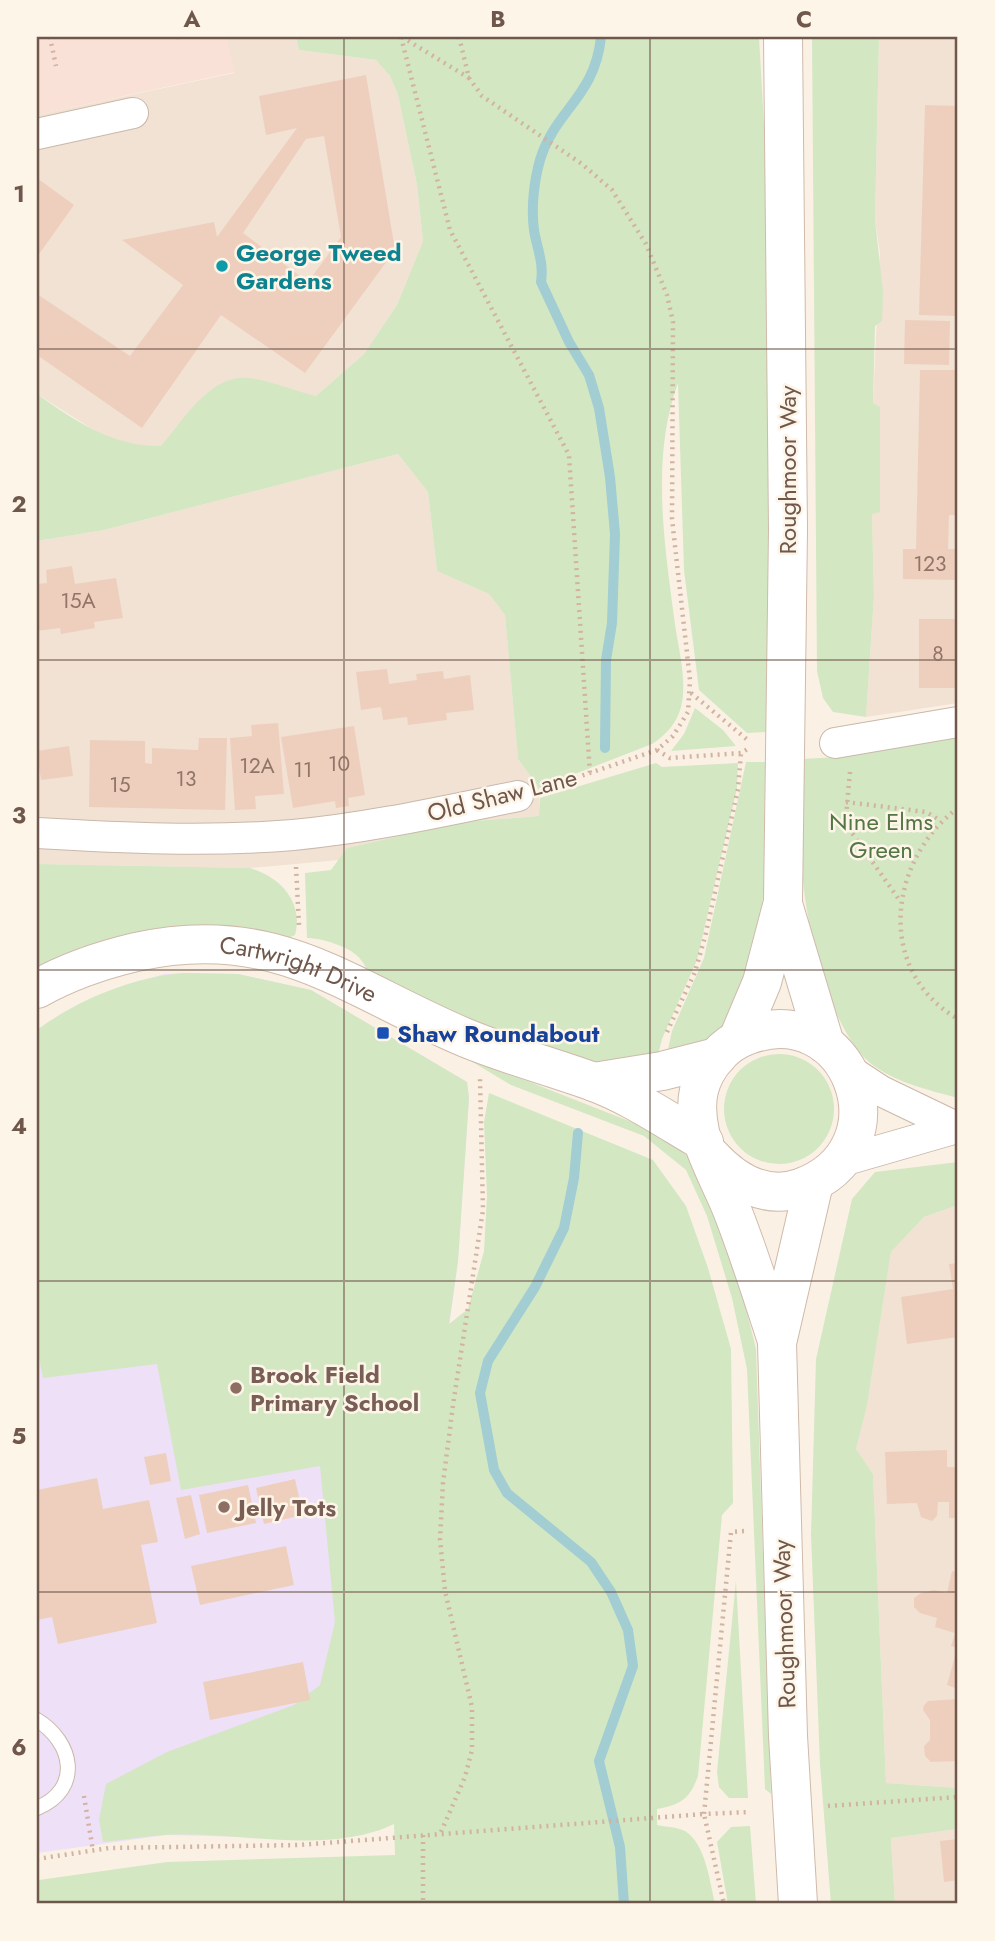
<svg xmlns="http://www.w3.org/2000/svg" width="995" height="1941" viewBox="0 0 995 1941" font-family="Jost,sans-serif">
	<style>
		.residential { fill: #f1e2d3 }
		.commercial { fill: #fae1d8 }
		.education { fill: #eee0f6 }
		.green { fill: #d3e7c3 }
		.lines { fill: none; stroke-linecap: round; stroke-linejoin: round }
		.stream { stroke: #a1cdd3; stroke-width: 10 }
		.building { fill: #eecfbd; fill-rule: evenodd }
		.lane-casing { stroke: #cab8ab; stroke-width: 16 }
		.street-casing { stroke: #cab8ab; stroke-width: 32 }
		.secondary-casing { stroke: #cfbaab; stroke-width: 40 }
		.path { stroke: #d2b2a1; stroke-width: 4.5; stroke-dasharray: 2 5; stroke-linecap: butt }
		.lane { stroke: #fff; stroke-width: 14 }
		.street { stroke: #fff; stroke-width: 30 }
		.secondary { stroke: #fff; stroke-width: 38 }
		.grid { fill: none; stroke: #70574b; stroke-width: 2; stroke-opacity: 0.55 }
		.culture-dot { fill: #0f9aa8; stroke: #fef5e9; stroke-width: 2.5 }
		.transit-dot { fill: #1a4fb4; stroke: #fef5e9; stroke-width: 2.5 }
		.education-dot { fill: #8d6e63; stroke: #fef5e9; stroke-width: 2.5 }
		.labels { text-anchor: middle; dominant-baseline: central; stroke-width: 5; stroke-linejoin: round; paint-order: stroke }
		.number-label { font-size: 21px; fill: #907568 }
		.culture-label { font-size: 24px; font-weight: bold; fill: #0d838f; stroke: #fef5e9; text-anchor: start }
		.street-label { font-size: 24px; fill: #70574b; stroke: #fef5e9 }
		.park-label { font-size: 24px; fill: #547644; stroke: #fef5e9 }
		.transit-label { font-size: 24px; font-weight: bold; fill: #164399; stroke: #fef5e9; text-anchor: start }
		.education-label { font-size: 24px; font-weight: bold; fill: #785e54; stroke: #fef5e9; text-anchor: start }
		.neatline { fill: none; stroke: #70574b; stroke-width: 2.5 }
		.grid-label { font-size: 23px; text-anchor: middle; font-weight: bold; fill: #70574b }
	</style>
	<rect width="100%" height="100%" fill="#faf1e4"/>
	<path class="residential" d="M226 37H296L299 50 376 60 390 76 398 95 417 185 423 241 397 305 364 354 316 396 291 391 206 394 162 446H136L103 436 37 394V115L234 73Z
		M879 37H958V703L866 717 874 596 872 513 880 511V407L873 403 880 253 875 220Z
		M398 454 428 492 437 571 489 594 505 615 518 759 539 788 540 816 462 822 347 848 339 860 250 868 37 864V541L104 530Z
		M958 1205V1788L886 1783 873 1474 856 1449 867 1406 891 1252 924 1217Z
		M958 1829V1904H895L891 1838Z"/>
	<path class="commercial" d="M37 37H226L235 72 37 115Z"/>
	<path class="education" d="M185 973 238 974 311 990 467 1082 469 1098 458 1261 381 1830 334 1839 166 1835 37 1853V1030L64 1013 115 989 164 974Z"/>
	<path class="green" d="M296 37H759L769 214 770 531 766 732 747 733 699 690 684 570 678 383C651 456 664 541 674 617 677 644 688 679 681 707 677 723 666 735 652 744L539 788 518 759 505 615 489 594 437 571 428 492 398 454 104 530 37 541V394C75 421 113 447 161 446 183 421 210 374 248 378 271 380 293 391 316 396L364 354 397 305 423 241 417 185 398 95 390 76 376 60 299 50Z
		M812 37H879L875 220 883 292 882 321 875 326 873 403 880 407V512L872 514 874 596 866 717 833 712 823 698 817 671Z
		M695 708 723 730 736 746 671 751 684 734Z
		M958 737V1098C929 1090 900 1084 874 1066 829 1034 804 919 802 866 800 830 802 795 802 759L838 757Z
		M746 762H765L764 890 754 965 717 1038 667 1054 672 1031 704 958Z
		M656 763 662 767 738 763 737 788 697 960 662 1039 658 1055 596 1064 547 1053 369 976C367 971 365 964 361 960 352 947 322 938 307 938L305 873 331 870 347 848 462 822 539 816 540 798Z
		M37 864 250 868C280 877 304 902 295 935L284 940 165 932 81 947 37 973Z
		M185 973 238 974 311 990 467 1082 469 1098 458 1261 449 1324 468 1309 484 1251 487 1196 484 1122 489 1093 653 1160 686 1206 708 1268 731 1349 733 1503 722 1515 698 1776C690 1799 680 1805 657 1809V1825C666 1827 677 1827 685 1831 706 1844 710 1883 715 1904H37L39 1880 167 1862 395 1855 394 1824C327 1856 238 1831 166 1835 145 1836 124 1840 103 1842L99 1820 106 1784 167 1752 294 1705 320 1685 335 1622 320 1466 181 1490 157 1364 43 1378 37 1348V1030C77 1000 135 976 185 973Z
		M724 1109a55 55 0 1 1 110 0a55 55 0 1 1-110 0Z
		M461 1055 657 1132 696 1163 738 1276 756 1349 771 1794 765 1789 747 1369 732 1298 707 1216 686 1170 644 1136 511 1085Z
		M958 1162V1205L924 1217 891 1252 867 1406 856 1449 873 1474 886 1783 958 1788V1829L891 1838 895 1904H831L820 1764 811 1535 816 1359 852 1199 875 1172Z
		M736 1581 748 1798H729L719 1787 717 1772Z
		M750 1826 756 1904H728L717 1842 731 1827Z"/>
	<g class="lines">
		<path class="stream" d="M601 37C595 97 555 110 540 160 534 181 531 208 534 230 537 249 544 262 541 282L569 342 589 375 599 408 610 477 615 534 612 623 606 660 605 748
			M578 1133 574 1178 564 1228 535 1287 488 1361 480 1393 494 1470 507 1493 591 1562 611 1592 628 1630 633 1666 599 1761 620 1847 624 1904"/>
	</g>
	<path class="building" d="M366 75 395 250 305 373 221 315 142 428 37 355V294L130 356 183 285 122 240 214 222 217 237 297 128 266 135 259 96ZM324 136 341 237 308 282 243 233 306 139Z
		M925 105 958 106V316L919 315Z
		M37 178 74 205 37 257Z
		M905 320 950 321 949 365 904 364Z
		M920 370H958V515H949L948 549H958V580L903 579V549H916Z
		M72 566 75 584 116 578 123 618 94 622 95 628 61 634 60 628 37 631V584L47 583 46 570Z
		M919 619H958V688H919Z
		M387 669 389 684 417 680 416 674 443 671 444 679 470 675 474 710 446 713 447 720 408 725 407 717 383 720 381 707 361 710 356 672Z
		M278 723 284 794 255 796 256 809 235 810 230 738 252 736 251 725Z
		M354 726 365 795 348 798 349 806 336 808 335 801 293 808 281 737Z
		M199 738H227L225 810 89 807 90 740 145 741V763L152 764V748L198 750Z
		M69 746 73 776 41 780 37 751Z
		M958 1263V1337L907 1344 901 1297 953 1289 949 1264Z
		M947 1450V1467H958V1518H949V1502H938L937 1516 932 1521 921 1517 917 1503 887 1504 885 1452Z
		M166 1453 171 1481 150 1485 144 1457Z
		M97 1478 103 1509 149 1500 158 1542 141 1545 157 1623 58 1644 52 1617 37 1620V1490Z
		M295 1479 303 1515 264 1524 256 1488Z
		M248 1485 256 1523 207 1533 199 1495Z
		M191 1495 200 1534 185 1539 176 1498Z
		M286 1546 294 1585 200 1605 191 1566Z
		M952 1571 958 1573V1648L951 1646 955 1633 935 1627 937 1618 920 1613 914 1607V1598L921 1593 934 1590 947 1593Z
		M955 1656 958 1657V1689L947 1685Z
		M303 1662 310 1700 210 1720 203 1682Z
		M958 1699V1761L931 1762 925 1756 924 1746 930 1740V1720L923 1710 924 1705 928 1701Z
		M958 1839V1880L944 1882 940 1841Z"/>
	<g class="lines">
		<g class="lane-casing">
			<path id="lane" d="M37 1720C73 1742 83 1789 37 1808"/>
		</g>
		<g class="street-casing">
			<path id="street" d="M37 134 133 113
				M835 743 958 722
				M37 833C122 838 208 842 293 835 369 828 444 811 518 796
				M849 1070 881 1091 958 1128
				M839 1162 957 1128"/>
		</g>
		<g class="secondary-casing">
			<g id="secondary">
				<path d="M783 904 825 1044"/>
				<path id="s1" d="M37 989C67 972 102 960 136 952 276 921 345 987 466 1038 507 1055 550 1066 591 1081 630 1095 668 1121 704 1142"/>
				<path d="M738 1039 762 982 783 902 788 530 783 37"/>
				<path d="M594 1082 662 1071 717 1057"/>
				<path d="M711 1156C734 1181 765 1200 800 1188 909 1149 850 995 746 1036 724 1044 705 1066 699 1090 696 1103 697 1118 700 1132 704 1152 724 1189 732 1210 749 1253 763 1298 777 1341"/>
				<path d="M798 1904 788 1736 777 1343 814 1183"/>
			</g>
		</g>
		<path class="path" d="M50 37 56 66
			M179 37 180 40
			M401 37 450 230 569 455 590 774
			M402 37 469 78
			M459 37 469 78 482 96 582 164 612 190 646 244 667 295 673 322 672 519 690 680 688 712 673 736 657 750 546 788
			M691 693 750 742
			M657 750 670 758 741 753 751 747
			M850 772 846 816 850 830 900 901
			M846 802 926 812 941 821
			M958 808C888 860 875 971 958 1019
			M296 867 299 925
			M667 1032 695 972 705 937 738 789 741 753
			M744 1531 731 1532 704 1814 750 1812
			M84 1796 93 1851
			M828 1806 958 1797
			M441 1832 465 1777 472 1750V1707L445 1591 440 1539 443 1483 453 1405 483 1210 480 1079
			M423 1835V1904
			M37 1859 109 1848 299 1845 704 1814 724 1904"/>
		<use href="#lane" class="lane"/>
		<use href="#street" class="street"/>
		<use href="#secondary" class="secondary"/>
	</g>
	<path class="grid" d="M344 37V1904M650 37V1904M37 349H958M37 660H958M37 970H958M37 1281H958M37 1592H958"/>
	<circle class="culture-dot" cx="222" cy="266" r="7"/>
	<rect class="transit-dot" x="376" y="1026" width="14" height="14" rx="3.5"/>
	<g class="education-dot">
		<circle cx="236" cy="1388" r="7"/>
		<circle cx="224" cy="1507" r="7"/>
	</g>
	<g class="labels">
		<g class="number-label">
			<text x="930" y="564">123</text>
			<text x="78" y="601">15A</text>
			<text x="938" y="654">8</text>
			<text x="339" y="764">10</text>
			<text x="257" y="766">12A</text>
			<text x="303" y="770">11</text>
			<text x="186" y="779">13</text>
			<text x="120" y="785">15</text>
		</g>
		<g class="culture-label">
			<text x="236" y="252">George Tweed<tspan x="236" dy="28">Gardens</tspan></text>
		</g>
		<g class="street-label">
			<text transform="translate(787 470) rotate(-90)">Roughmoor Way</text>
			<text transform="translate(502 795) rotate(-14)">Old Shaw Lane</text>
			<text stroke="none"><textPath href="#s1" startOffset="273">Cartwright Drive</textPath></text>
			<text transform="translate(784 1624) rotate(-92)">Roughmoor Way</text>
		</g>
		<g class="park-label">
			<text x="881" y="821">Nine Elms<tspan x="881" dy="28">Green</tspan></text>
		</g>
		<g class="transit-label">
			<text x="397" y="1033">Shaw Roundabout</text>
		</g>
		<g class="education-label">
			<text x="250" y="1374">Brook Field<tspan x="250" dy="28">Primary School</tspan></text>
			<text x="238" y="1507">Jelly Tots</text>
		</g>
	</g>
	<rect width="995" height="1941" fill="none" stroke="#fef5e9" stroke-width="77"/>
	<rect x="38" y="38" width="918" height="1864" class="neatline"/>
	<g class="grid-label">
		<text x="192" y="27">A</text>
		<text x="498" y="27">B</text>
		<text x="804" y="27">C</text>
		<text x="19" y="202">1</text>
		<text x="19" y="512">2</text>
		<text x="19" y="823">3</text>
		<text x="19" y="1134">4</text>
		<text x="19" y="1444">5</text>
		<text x="19" y="1755">6</text>
	</g>
</svg>
